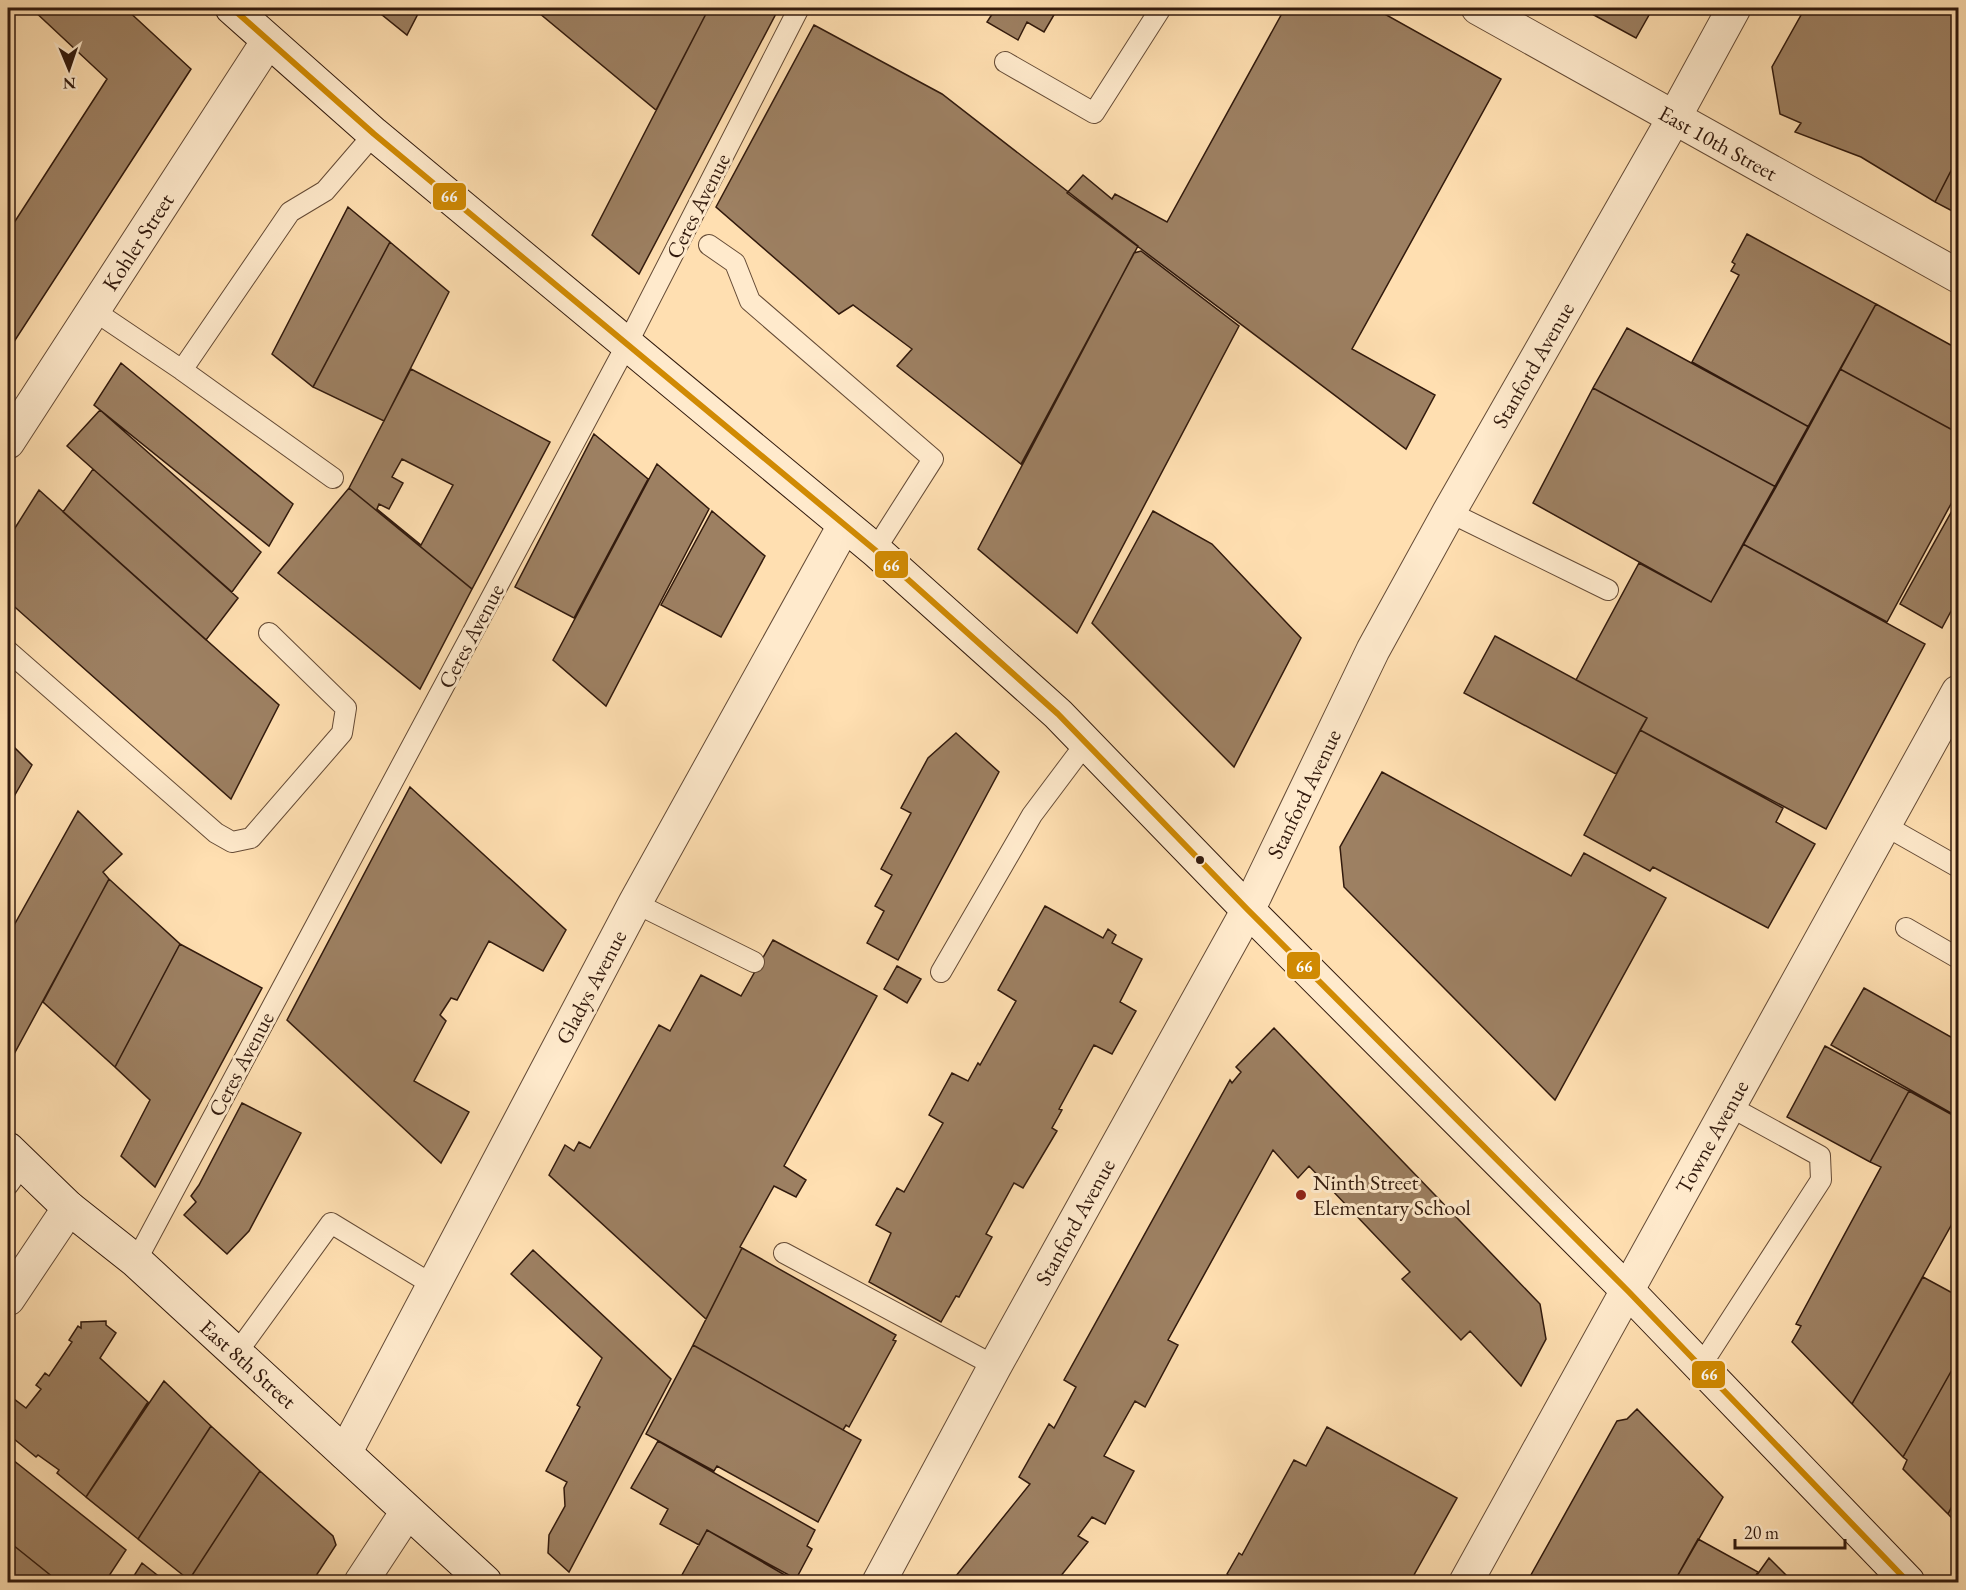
<svg xmlns="http://www.w3.org/2000/svg" width="1966" height="1590" viewBox="0 0 1966 1590" font-family="'EB Garamond',serif">
	<style>
		.building { fill: #9d8062; stroke: #321a0d; stroke-width: 1.5; fill-rule: evenodd }
		.lines { fill: none; stroke-linecap: round; stroke-linejoin: round }
		.service-casing { stroke: #654b36; stroke-width: 22 }
		.minor-casing { stroke: #654b36; stroke-width: 35 }
		.tertiary-casing { stroke: #654b36; stroke-width: 35 }
		.secondary-casing { stroke: #321a0d; stroke-width: 35 }
		.service { stroke: #ffeacc; stroke-width: 20 }
		.minor { stroke: #ffeacc; stroke-width: 33 }
		.tertiary { stroke: #ffeacc; stroke-width: 33 }
		.secondary { stroke: #ffeacc; stroke-width: 33 }
		.bus-1-casing { stroke: #ffeacc; stroke-width: 10 }
		.bus-1 { stroke: #d08a03; stroke-width: 6 }
		.bus-dot { fill: #321a0d; stroke: #ffeacc; stroke-width: 2 }
		.poi-dot { fill: #8f2418; stroke: #ffeacc; stroke-width: 2 }
		.labels { text-anchor: middle; dominant-baseline: central; stroke-width: 6; stroke-linejoin: round; paint-order: stroke }
		.street-label { font-size: 22px; fill: #321a0d; stroke: #ffeacc }
		.poi-label { font-size: 22px; fill: #321a0d; stroke: #ffeacc; text-anchor: start }
		.line-badge { stroke: #ffeacc; stroke-width: 2 }
		.badge-label { font-size: 16px; text-anchor: middle; font-weight: bold; fill: #fff }
	</style>
	<rect width="100%" height="100%" fill="#ffdfb1"/>
	<filter id="stains"><feTurbulence type="fractalNoise" baseFrequency=".00333" numOctaves="4"/><feColorMatrix values="0 0 0 0 .2 0 0 0 0 .09 0 0 0 0 .02 0 0 0 .5 -.17"/></filter>
	<radialGradient id="worn" r=".72"><stop offset=".6" stop-color="#630" stop-opacity="0"/><stop offset="1" stop-color="#630" stop-opacity=".3"/></radialGradient>
	<path class="building" d="M31 8H125L191 69 8 351V232L107 79Z
		M377 8H421L407 35 376 10Z
		M533 8H709L656 110Z
		M709 8H779L639 274 592 235Z
		M996 8H1058L1044 32 1027 22 1018 40 987 22Z
		M1285 8H1374L1501 79 1352 349 1435 395 1406 449 1067 193 1083 175 1112 199 1115 194 1167 222Z
		M1581 8H1653L1636 38Z
		M1805 8H1958V157L1935 202 1861 157 1795 132 1801 123 1780 114 1772 67Z
		M814 25 942 94 1138 246 1021 464 897 366 912 349 853 305 839 314 716 207Z
		M1958 157V214L1935 202Z
		M348 207 390 242 313 387 272 354Z
		M1747 234 1876 304 1809 427 1692 362 1739 275 1731 271 1735 264 1732 262Z
		M390 242 449 292 384 421 313 387Z
		M1141 251 1239 326 1077 633 978 549 1134 253Z
		M1876 304 1958 349V433L1840 369Z
		M1627 328 1809 427 1776 487 1593 388Z
		M121 363 293 504 269 546 94 405Z
		M411 369 550 442 472 589 349 488ZM402 459 453 485 421 545 377 509 379 504 389 509 403 483 392 477Z
		M1840 369 1958 433V491L1887 622 1743 544Z
		M1593 388 1776 487 1711 602 1533 503Z
		M100 410 261 552 232 592 67 446Z
		M594 434 648 479 574 618 515 587Z
		M657 464 709 509 606 706 553 660Z
		M93 469 238 598 206 640 63 512Z
		M349 488 472 589 420 689 278 573Z
		M39 490 279 705 231 799 8 601V539Z
		M1958 500V598L1942 628 1900 604Z
		M712 511 765 556 721 637 661 605Z
		M1153 511 1212 544 1301 638 1234 767 1092 623Z
		M1743 544 1925 644 1826 829 1640 730 1647 718 1576 680 1639 563 1711 602Z
		M1495 636 1647 718 1616 774 1464 693Z
		M1640 730 1783 808 1776 822 1815 844 1768 928 1653 867 1650 871 1584 835Z
		M956 733 999 772 898 960 867 943 884 911 875 906 892 875 881 869 911 813 901 808 928 758Z
		M8 741 32 765 8 807Z
		M1382 772 1571 876 1584 853 1666 898 1555 1100 1344 887 1340 847Z
		M410 787 566 930 543 971 489 941 457 1000 451 998 440 1015 446 1021 414 1081 469 1112 441 1163 287 1020Z
		M78 811 122 854 103 872 109 879 13 1056 8 1051V936Z
		M109 879 180 944 115 1067 43 1002Z
		M1045 906 1103 938 1108 929 1116 935 1112 943 1142 959 1120 1002 1136 1011 1112 1054 1094 1045 1059 1109 1062 1110 1052 1128 1057 1131 1023 1188 1014 1183 986 1234 992 1237 959 1297 956 1296 941 1322 869 1282 891 1233 876 1225 897 1188 904 1192 943 1123 929 1115 952 1073 968 1081 978 1063 980 1065 1016 1001 998 990Z
		M773 940 877 996 784 1166 806 1180 796 1197 774 1186 740 1247 742 1248 706 1319 549 1175 565 1145 574 1151 579 1142 590 1148 659 1025 670 1031 701 975 741 996Z
		M180 944 262 988 155 1187 121 1156 150 1100 115 1067Z
		M897 966 921 979 907 1003 884 989Z
		M1864 988 1958 1041V1117L1831 1045Z
		M1274 1028 1540 1304 1546 1339 1521 1386 1470 1331 1461 1340 1402 1279 1410 1272 1309 1166 1298 1178 1273 1150 1168 1340 1178 1345 1145 1407 1135 1401 1104 1456 1134 1471 1105 1524 1092 1517 1078 1536 1088 1542 1056 1582H951L1030 1484 1019 1477 1049 1424 1054 1428 1076 1387 1064 1380 1230 1080 1232 1083 1241 1072 1236 1067Z
		M1825 1046 1909 1091 1870 1162 1787 1117Z
		M1909 1091 1958 1118V1213L1852 1404 1792 1342 1801 1326 1796 1324 1881 1167 1870 1162Z
		M242 1103 301 1133 249 1231 227 1254 184 1215 196 1202 191 1196 199 1185Z
		M1958 1213V1232L1952 1224Z
		M742 1248 896 1335 893 1340 896 1341 849 1427 846 1425 843 1430 693 1345Z
		M533 1250 671 1379 569 1572 548 1553 549 1535 565 1506 564 1488 567 1482 546 1471 580 1407 577 1405 602 1358 511 1274Z
		M1923 1277 1958 1296V1359L1903 1457 1852 1404Z
		M106 1321V1325L116 1333 100 1358 148 1402 86 1497 57 1473 59 1470 38 1455 36 1457 8 1434V1400L10 1396 26 1408 41 1389 36 1385 45 1373 49 1376 72 1342 69 1340 78 1326 81 1328V1322Z
		M693 1345 861 1440 818 1522 717 1466 714 1471 646 1434Z
		M1958 1359V1495L1948 1514 1903 1469 1907 1460 1903 1457Z
		M164 1381 211 1426 138 1539 86 1497Z
		M1637 1409 1723 1497 1674 1582H1527L1617 1421 1627 1419Z
		M211 1426 260 1471 189 1580 138 1539Z
		M1327 1427 1457 1498 1410 1582H1226L1230 1576 1227 1574 1239 1553 1242 1555 1294 1460 1306 1466Z
		M658 1441 815 1530 807 1546 812 1549 796 1579 707 1530 699 1545 660 1524 668 1509 631 1488Z
		M8 1456 126 1550 105 1582H59L8 1541Z
		M260 1471 333 1536 336 1545 312 1582H193L189 1580Z
		M1958 1495V1525L1948 1514Z
		M707 1530 790 1578 797 1582H678Z
		M1698 1539 1758 1572 1752 1582H1674Z
		M8 1541 59 1582H8Z
		M1769 1558 1793 1582H1752Z
		M142 1563 166 1582H130Z"/>
	<g class="lines">
		<g class="service-casing">
			<path id="service" d="M1005 62 1094 113 1161 8
				M709 245 735 263 750 301 933 459 875 550
				M93 310 182 370
				M333 478 182 370 290 212 325 191 374 134
				M1449 512 1608 590
				M8 651 216 833 232 842 251 838 342 733 346 708 269 633
				M1884 825 1958 867
				M635 903 754 962
				M1906 928 1958 958
				M941 972 1032 815 1086 743
				M8 1185 23 1164
				M784 1253 995 1366
				M136 1261 626 346 799 8
				M236 1354 331 1223 433 1285
				M1700 1367 1821 1180 1820 1156 1729 1106"/>
		</g>
		<g class="minor-casing">
			<path id="minor" d="M1478 8 1958 276
				M8 442 268 41
				M8 1299 69 1208
				M345 1453 635 903 844 526
				M361 1582 407 1512
				M1466 1582 1958 692"/>
		</g>
		<g class="tertiary-casing">
			<path id="tertiary" d="M879 1582 995 1366 1248 910 1373 650 1449 512 1674 118 1734 8"/>
		</g>
		<g class="secondary-casing">
			<path id="secondary" d="M232 8 374 134 875 550 1058 714 1248 910 1628 1291 1908 1582
				M8 1149 69 1208 136 1261 485 1582"/>
		</g>
		<use href="#service" class="service"/>
		<use href="#minor" class="minor"/>
		<use href="#tertiary" class="tertiary"/>
		<use href="#secondary" class="secondary"/>
		<g class="bus-1-casing">
			<path id="bus-1" d="M232 8 374 134 875 550 1058 714 1248 910 1628 1291 1908 1582"/>
		</g>
		<use href="#bus-1" class="bus-1"/>
	</g>
	<circle class="bus-dot" cx="1200" cy="860" r="5"/>
	<circle class="poi-dot" cx="1301" cy="1195" r="6"/>
	<g class="labels">
		<g class="street-label">
			<text transform="translate(1718 143) rotate(29)">East 10th Street</text>
			<text transform="translate(698 206) rotate(-63)">Ceres Avenue</text>
			<text transform="translate(138 242) rotate(-57)">Kohler Street</text>
			<text transform="translate(1533 365) rotate(-60)">Stanford Avenue</text>
			<text transform="translate(471 636) rotate(-62)">Ceres Avenue</text>
			<text transform="translate(1304 794) rotate(-64)">Stanford Avenue</text>
			<text transform="translate(591 987) rotate(-62)">Gladys Avenue</text>
			<text transform="translate(241 1064) rotate(-62)">Ceres Avenue</text>
			<text transform="translate(1712 1137) rotate(-61)">Towne Avenue</text>
			<text transform="translate(1075 1222) rotate(-61)">Stanford Avenue</text>
			<text transform="translate(248 1364) rotate(42)">East 8th Street</text>
		</g>
		<g class="poi-label">
			<text x="1313" y="1182">Ninth Street<tspan x="1313" dy="25">Elementary School</tspan></text>
		</g>
	</g>
	<g class="line-badge">
		<rect x="432" y="182" width="35" height="29" rx="6" fill="#d08a03"/>
		<rect x="874" y="550" width="35" height="29" rx="6" fill="#d08a03"/>
		<rect x="1286" y="951" width="35" height="29" rx="6" fill="#d08a03"/>
		<rect x="1691" y="1360" width="35" height="29" rx="6" fill="#d08a03"/>
	</g>
	<g class="badge-label">
		<text x="449" y="202">66</text>
		<text x="891" y="571">66</text>
		<text x="1304" y="972">66</text>
		<text x="1709" y="1380">66</text>
	</g>
	<rect width="1966" height="1590" fill="none" stroke="#ffdfb1" stroke-width="30"/>
	<rect x="9" y="9" width="1948" height="1572" fill="none" stroke="#321a0d" stroke-width="3"/>
	<rect x="15" y="15" width="1936" height="1560" fill="none" stroke="#321a0d" stroke-width="1.5"/>
	<g transform="translate(69 69) rotate(178)" stroke="#ffeacc" stroke-width="4.5" paint-order="stroke">
	<path d="M0-4.5L10 22L0 15L-10 22Z" fill="#321a0d"/>
	<text y="-9" font-size="16" font-weight="bold" text-anchor="middle" fill="#321a0d">N</text>
	</g>
	<path d="M1735 1539v9h110v-9" fill="none" stroke="#321a0d" stroke-width="3"/>
	<text x="1744" y="1539" font-size="18" fill="#321a0d" stroke="#ffeacc" stroke-width="4.5" paint-order="stroke">20 m</text>
	<rect width="100%" height="100%" filter="url(#stains)"/>
	<rect width="100%" height="100%" fill="url(#worn)"/>
</svg>
